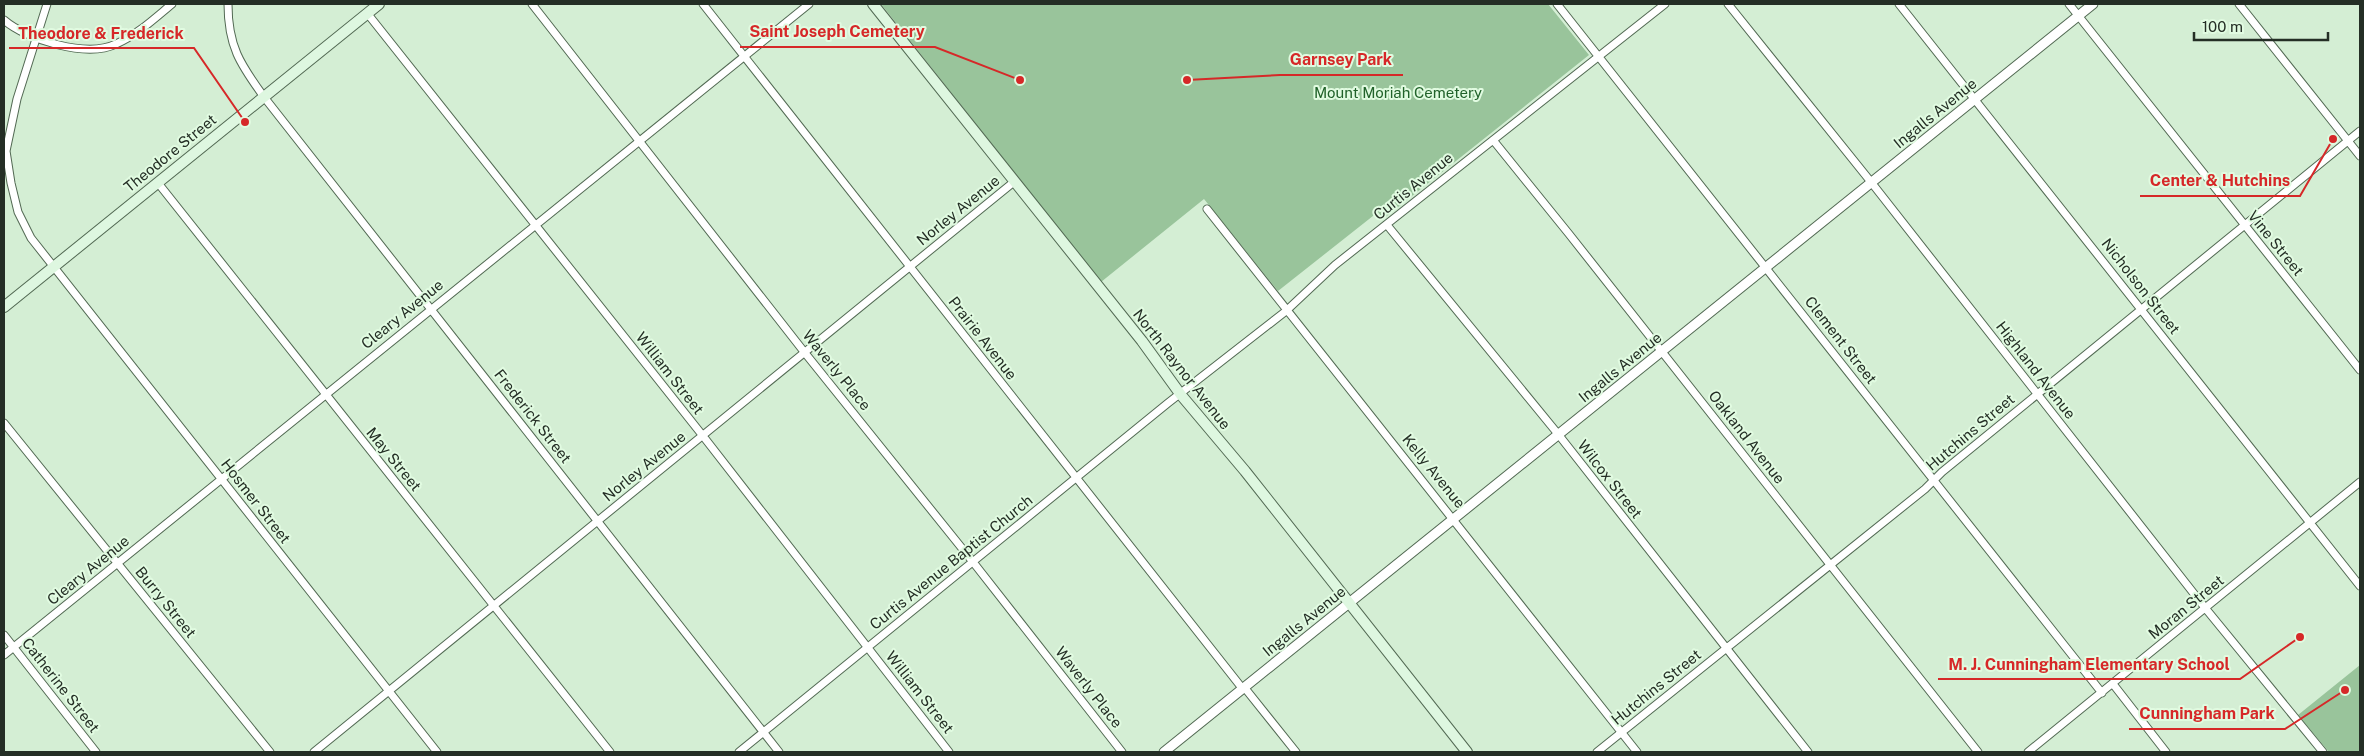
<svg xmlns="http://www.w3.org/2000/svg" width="2364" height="756" viewBox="0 0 2364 756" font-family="'Public Sans',sans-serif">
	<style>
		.green { fill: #99c49b }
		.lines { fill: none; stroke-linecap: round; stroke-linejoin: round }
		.minor-casing { stroke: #526953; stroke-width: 9 }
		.tertiary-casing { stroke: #526953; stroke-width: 11 }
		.secondary-casing { stroke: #526953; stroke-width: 12 }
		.minor { stroke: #fff; stroke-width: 7 }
		.tertiary { stroke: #fff; stroke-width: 9 }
		.secondary { stroke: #def7e0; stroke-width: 10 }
		.labels { text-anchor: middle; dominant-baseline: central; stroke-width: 4; stroke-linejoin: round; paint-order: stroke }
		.park-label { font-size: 15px; fill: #21622a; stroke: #e1fbe1 }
		.street-label { font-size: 15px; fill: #242e25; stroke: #e1fbe1 }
		.leader { fill: none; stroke: #d62828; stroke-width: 2 }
		.callout-dot { fill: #d62828; stroke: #e1fbe1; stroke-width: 2 }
		.callout-label { font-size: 16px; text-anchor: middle; font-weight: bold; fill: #d62828; stroke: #e1fbe1; stroke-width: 4; stroke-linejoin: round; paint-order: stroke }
	</style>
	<rect width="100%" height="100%" fill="#d4eed4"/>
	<path class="green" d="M881 4H1548L1589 55 1383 219 1378 212 1278 291 1204 199 1101 282Z
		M2360 665V752H2329L2298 715Z"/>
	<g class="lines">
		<g class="minor-casing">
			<path id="minor" d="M47 4 17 99 6 151 11 183 18 212 31 238 437 752
				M228 4C228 46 240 64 264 97L779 752
				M532 4 805 353 973 562 1122 752
				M703 4 1242 688
				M1557 4 2102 693
				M1728 4 1871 182 2206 609 2323 752
				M1899 4 2360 586
				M2069 4 2360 370
				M2239 4 2360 156
				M367 13 703 436 949 752
				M4 20C27 40 87 58 116 44 137 35 155 18 172 4
				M1493 140 1569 234 1978 752
				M158 183 610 752
				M1207 209 1637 752
				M1387 225 1558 434 1808 752
				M4 423 270 752
				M4 635 96 752
				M4 655 809 4
				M2113 684 2166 752
				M1244 687 1296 752
				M314 752 1015 181
				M739 752 1168 403 1286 311 1335 265 1665 4
				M1597 752 1925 489 1942 472 2360 131
				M2028 752 2360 482"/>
		</g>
		<g class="tertiary-casing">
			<path id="tertiary" d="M1164 752 2093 4"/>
		</g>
		<g class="secondary-casing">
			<path id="secondary" d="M873 4 1142 341 1181 395 1245 471 1467 752
				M4 307 379 4"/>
		</g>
		<use href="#minor" class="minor"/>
		<use href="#tertiary" class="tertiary"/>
		<use href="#secondary" class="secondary"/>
	</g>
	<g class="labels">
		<g class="park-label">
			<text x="1398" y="92">Mount Moriah Cemetery</text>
		</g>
		<g class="street-label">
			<text transform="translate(1935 113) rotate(-39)">Ingalls Avenue</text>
			<text transform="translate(170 153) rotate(-39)">Theodore Street</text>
			<text transform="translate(1413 186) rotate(-39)">Curtis Avenue</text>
			<text transform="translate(958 210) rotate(-39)">Norley Avenue</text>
			<text transform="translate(2276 243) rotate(51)">Vine Street</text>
			<text transform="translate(2141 286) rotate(52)">Nicholson Street</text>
			<text transform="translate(402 314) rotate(-39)">Cleary Avenue</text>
			<text transform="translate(983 338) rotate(52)">Prairie Avenue</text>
			<text transform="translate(1841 340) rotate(52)">Clement Street</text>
			<text transform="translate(1620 367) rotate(-39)">Ingalls Avenue</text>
			<text transform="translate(1182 369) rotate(52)">North Raynor Avenue</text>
			<text transform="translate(837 370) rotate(51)">Waverly Place</text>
			<text transform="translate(2036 370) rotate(52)">Highland Avenue</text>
			<text transform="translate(670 373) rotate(52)">William Street</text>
			<text transform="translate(533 416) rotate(52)">Frederick Street</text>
			<text transform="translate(1970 432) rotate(-40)">Hutchins Street</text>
			<text transform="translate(1747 437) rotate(52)">Oakland Avenue</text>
			<text transform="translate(394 459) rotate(51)">May Street</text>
			<text transform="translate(644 466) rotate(-39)">Norley Avenue</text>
			<text transform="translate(1434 471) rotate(51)">Kelly Avenue</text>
			<text transform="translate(1610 479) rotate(52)">Wilcox Street</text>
			<text transform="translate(256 501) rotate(52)">Hosmer Street</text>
			<text transform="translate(951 562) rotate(-39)">Curtis Avenue Baptist Church</text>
			<text transform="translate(88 570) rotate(-39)">Cleary Avenue</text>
			<text transform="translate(166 602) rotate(51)">Burry Street</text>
			<text transform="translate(2186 607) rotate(-39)">Moran Street</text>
			<text transform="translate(1304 621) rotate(-39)">Ingalls Avenue</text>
			<text transform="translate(61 685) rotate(52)">Catherine Street</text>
			<text transform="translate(1089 687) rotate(52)">Waverly Place</text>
			<text transform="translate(1656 687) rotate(-39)">Hutchins Street</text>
			<text transform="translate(920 692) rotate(52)">William Street</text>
		</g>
	</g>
	<path class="leader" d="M1020 80L935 47H740M245 122L194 48H9M1187 80L1280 75H1403M2333 139L2300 196H2140M2300 637L2240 679H1938M2345 690L2285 729H2129"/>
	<g class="callout-dot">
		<circle cx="1020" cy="80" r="5"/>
		<circle cx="245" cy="122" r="5"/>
		<circle cx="1187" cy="80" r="5"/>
		<circle cx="2333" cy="139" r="5"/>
		<circle cx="2300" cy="637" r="5"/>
		<circle cx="2345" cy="690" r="5"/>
	</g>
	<g class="callout-label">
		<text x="837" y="37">Saint Joseph Cemetery</text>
		<text x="101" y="39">Theodore &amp; Frederick</text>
		<text x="1341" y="65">Garnsey Park</text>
		<text x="2220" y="186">Center &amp; Hutchins</text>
		<text x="2089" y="670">M. J. Cunningham Elementary School</text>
		<text x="2207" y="719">Cunningham Park</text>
	</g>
	<rect width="2364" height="756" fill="none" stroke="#242e25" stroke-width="10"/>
	<path d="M2194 32v8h134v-8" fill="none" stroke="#242e25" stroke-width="2.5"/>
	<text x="2202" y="32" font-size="15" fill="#242e25" stroke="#e1fbe1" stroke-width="4" paint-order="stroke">100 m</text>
</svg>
